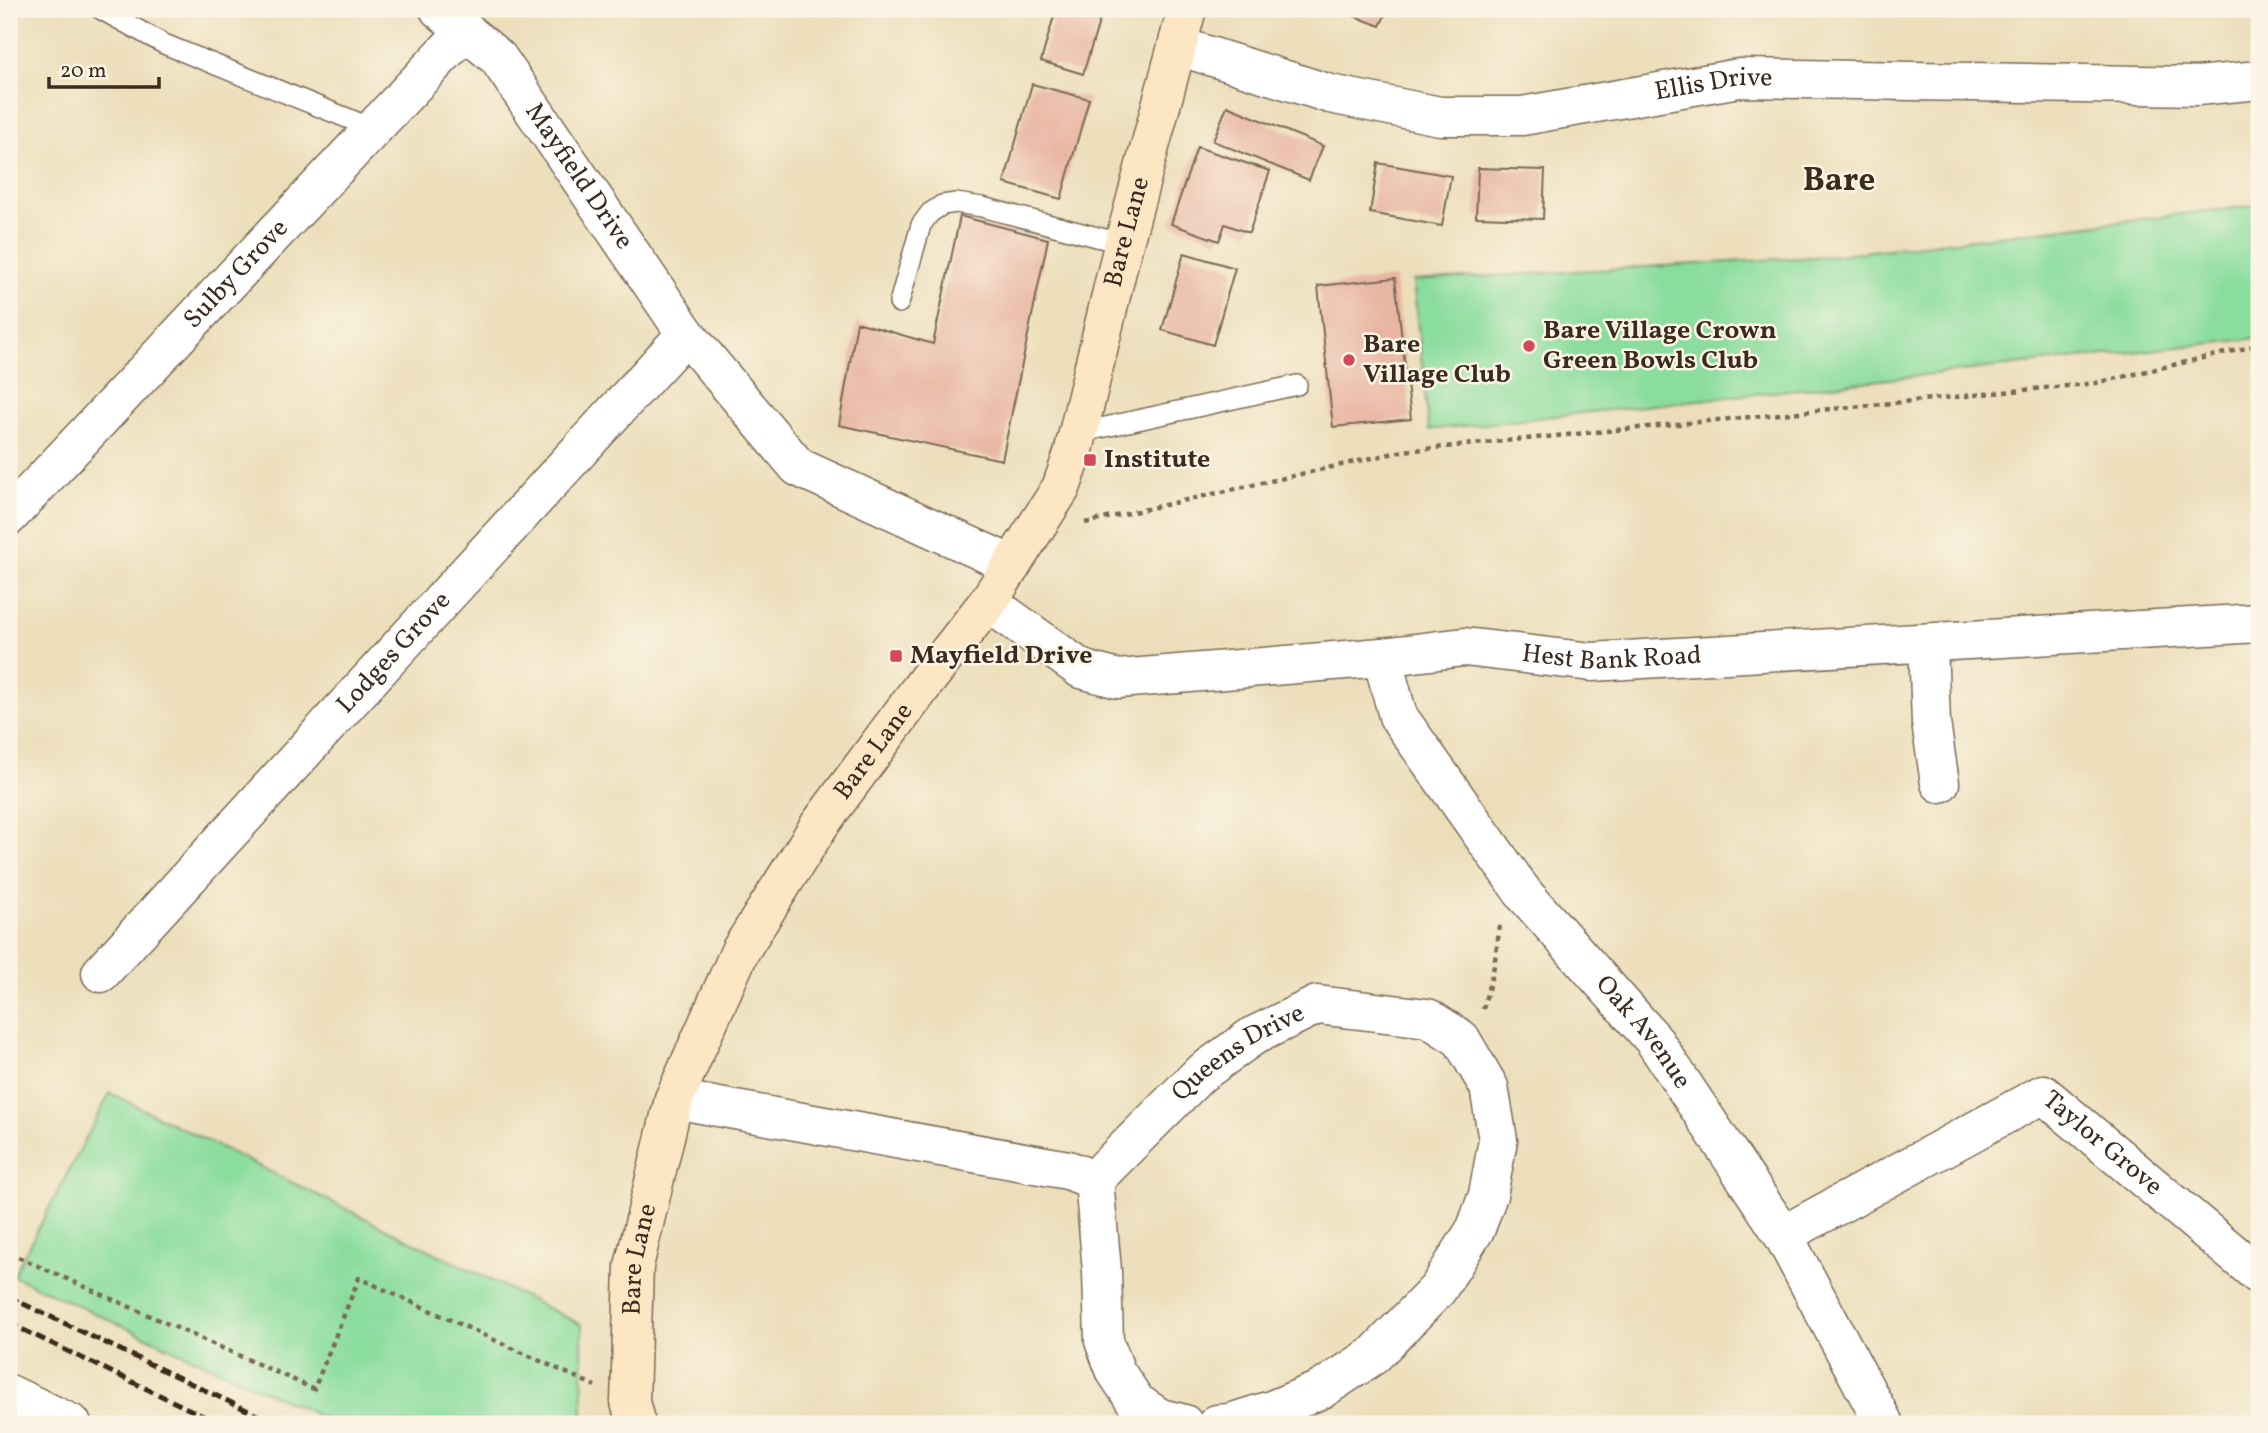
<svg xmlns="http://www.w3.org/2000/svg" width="2268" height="1433" viewBox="0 0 2268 1433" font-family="Vollkorn,serif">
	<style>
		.green { fill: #8bdd9e; stroke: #63845e; stroke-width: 2 }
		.building { fill: #e8b6a2 }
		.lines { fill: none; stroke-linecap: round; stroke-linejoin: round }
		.service-casing { stroke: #796955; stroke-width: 22 }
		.minor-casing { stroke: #796955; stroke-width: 41 }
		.secondary-casing { stroke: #796955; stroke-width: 41 }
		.path { stroke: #796955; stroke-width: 4.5; stroke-dasharray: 5 5; stroke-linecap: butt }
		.service { stroke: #fff; stroke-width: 19 }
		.minor { stroke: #fff; stroke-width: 38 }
		.secondary { stroke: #fce6c4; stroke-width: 38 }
		.rail { stroke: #3b2a1e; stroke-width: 5; stroke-dasharray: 10 5; stroke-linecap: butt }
		.poi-dot { fill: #d1495b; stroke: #fcf5e5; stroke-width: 2.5 }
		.labels { text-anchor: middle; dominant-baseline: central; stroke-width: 5; stroke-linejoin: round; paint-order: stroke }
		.street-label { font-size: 26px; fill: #3b2a1e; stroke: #fcf5e5 }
		.poi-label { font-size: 26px; font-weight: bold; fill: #3b2a1e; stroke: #fcf5e5; text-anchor: start }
		.district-label { font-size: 33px; font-weight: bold; fill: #3b2a1e; stroke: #fcf5e5 }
	</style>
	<rect width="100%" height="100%" fill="#fcf5e5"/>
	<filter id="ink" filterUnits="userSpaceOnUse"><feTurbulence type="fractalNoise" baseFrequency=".0143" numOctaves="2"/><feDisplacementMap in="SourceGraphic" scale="14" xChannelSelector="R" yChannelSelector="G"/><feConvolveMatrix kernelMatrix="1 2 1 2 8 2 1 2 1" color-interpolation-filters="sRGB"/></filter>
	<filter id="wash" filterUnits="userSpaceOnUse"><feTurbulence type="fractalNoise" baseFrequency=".00686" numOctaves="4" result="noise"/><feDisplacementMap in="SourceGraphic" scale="28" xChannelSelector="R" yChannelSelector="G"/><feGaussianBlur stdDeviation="1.57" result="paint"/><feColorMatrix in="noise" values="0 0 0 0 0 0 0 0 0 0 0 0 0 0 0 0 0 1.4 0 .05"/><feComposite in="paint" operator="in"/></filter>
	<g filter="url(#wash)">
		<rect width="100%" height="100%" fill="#ecdeba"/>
		<path class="green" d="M2259 205V336L2250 339 1429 430 1413 281 1829 256Z
			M110 1093 582 1325 583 1424H337L13 1276Z"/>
		<g id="blocks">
			<path class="building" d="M1056 9H1103L1083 74 1041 61Z
				M1336 9H1388L1380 26Z
				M1032 84 1089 99 1061 199 1004 183Z
				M1227 106 1323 146 1309 180 1213 141Z
				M1197 147 1270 171 1249 233 1225 224 1219 241 1171 224Z
				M1378 163 1451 176 1442 226 1370 213Z
				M1478 168 1545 170 1543 219 1476 217Z
				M960 216 1048 239 1002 460 839 425 857 322 933 344Z
				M1184 253 1235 268 1213 345 1162 330Z
				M1395 278 1411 419 1333 427 1318 286Z"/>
		</g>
	</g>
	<g filter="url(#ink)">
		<use href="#blocks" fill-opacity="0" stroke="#796955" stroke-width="2"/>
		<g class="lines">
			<g class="service-casing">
				<path id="service" d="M100 9 164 44 374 129
					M899 303 921 225 930 213 942 205 956 203 982 207 1124 244
					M1078 433 1297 385"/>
			</g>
			<g class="minor-casing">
				<g id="minor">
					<path id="s1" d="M439 9 498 58 686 334 798 467 1012 565"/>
					<path id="s2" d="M1178 46 1330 94 1440 116H1522L1739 78 2197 86 2259 80"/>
					<path id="s3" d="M9 516 466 30"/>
					<path id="s4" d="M988 602 1081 669 1118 679 1382 657 1464 647 1592 662 2259 623"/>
					<path d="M1928 644 1931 723 1940 783"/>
					<path id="s5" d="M1382 657 1398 716 1524 894 1653 1039 1783 1235 1884 1424"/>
					<path id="s6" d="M101 973 686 334"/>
					<path d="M674 1099 1068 1170 1094 1180"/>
					<path id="s7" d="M1783 1235 2043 1094 2259 1275"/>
					<path d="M9 1394 72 1424"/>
					<path id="s8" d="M1184 1424 1160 1418 1136 1402 1116 1372 1104 1341 1102 1271 1094 1180 1200 1074 1253 1036 1317 1005 1428 1018 1461 1039 1489 1087 1498 1140 1488 1195 1476 1228 1438 1289 1374 1355 1322 1389 1274 1409 1230 1423 1217 1424"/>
				</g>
			</g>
			<g class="secondary-casing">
				<g id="secondary">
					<path id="s9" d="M636 1424 630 1402 634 1266 674 1099 740 951 820 824 926 681 988 602 1061 488 1073 454 1120 258 1187 9"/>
				</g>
			</g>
			<path class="path" d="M1085 523 1403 451 2096 383 2259 345
				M1483 1009 1494 966 1500 925
				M9 1253 314 1389 359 1278 595 1386"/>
			<use href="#service" class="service"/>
			<use href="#minor" class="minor"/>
			<use href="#secondary" class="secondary"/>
			<path class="rail" d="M9 1297 276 1424
				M9 1323 220 1424"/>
		</g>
	</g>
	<g class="poi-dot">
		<circle cx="1529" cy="346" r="7"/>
		<circle cx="1349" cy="360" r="7"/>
		<rect x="1083" y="453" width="14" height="14" rx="3.5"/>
		<rect x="889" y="649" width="14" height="14" rx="3.5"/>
	</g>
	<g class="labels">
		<g class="street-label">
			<text stroke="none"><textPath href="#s2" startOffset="548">Ellis Drive</textPath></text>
			<text stroke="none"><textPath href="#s1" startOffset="220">Mayfield Drive</textPath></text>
			<text stroke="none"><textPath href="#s9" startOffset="1321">Bare Lane</textPath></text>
			<text stroke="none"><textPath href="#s3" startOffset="332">Sulby Grove</textPath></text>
			<text stroke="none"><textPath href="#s6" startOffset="434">Lodges Grove</textPath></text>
			<text stroke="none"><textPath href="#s4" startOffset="649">Hest Bank Road</textPath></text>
			<text stroke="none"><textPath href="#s9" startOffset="733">Bare Lane</textPath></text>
			<text stroke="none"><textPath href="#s5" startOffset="462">Oak Avenue</textPath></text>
			<text stroke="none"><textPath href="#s8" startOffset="478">Queens Drive</textPath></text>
			<text stroke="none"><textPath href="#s7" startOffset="373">Taylor Grove</textPath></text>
			<text stroke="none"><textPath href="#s9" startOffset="166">Bare Lane</textPath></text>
		</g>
		<g class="poi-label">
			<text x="1543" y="331">Bare Village Crown<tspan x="1543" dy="30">Green Bowls Club</tspan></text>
			<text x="1363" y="345">Bare<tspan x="1363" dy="30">Village Club</tspan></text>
			<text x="1104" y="460">Institute</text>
			<text x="910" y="656">Mayfield Drive</text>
		</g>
		<g class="district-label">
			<text x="1839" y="182">Bare</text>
		</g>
	</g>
	<rect width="2268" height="1433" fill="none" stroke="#fcf5e5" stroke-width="35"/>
	<path d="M49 77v10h110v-10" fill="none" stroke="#3b2a1e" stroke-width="3.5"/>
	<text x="60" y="77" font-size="21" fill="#3b2a1e" stroke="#fcf5e5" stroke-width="5" paint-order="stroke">20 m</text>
</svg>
